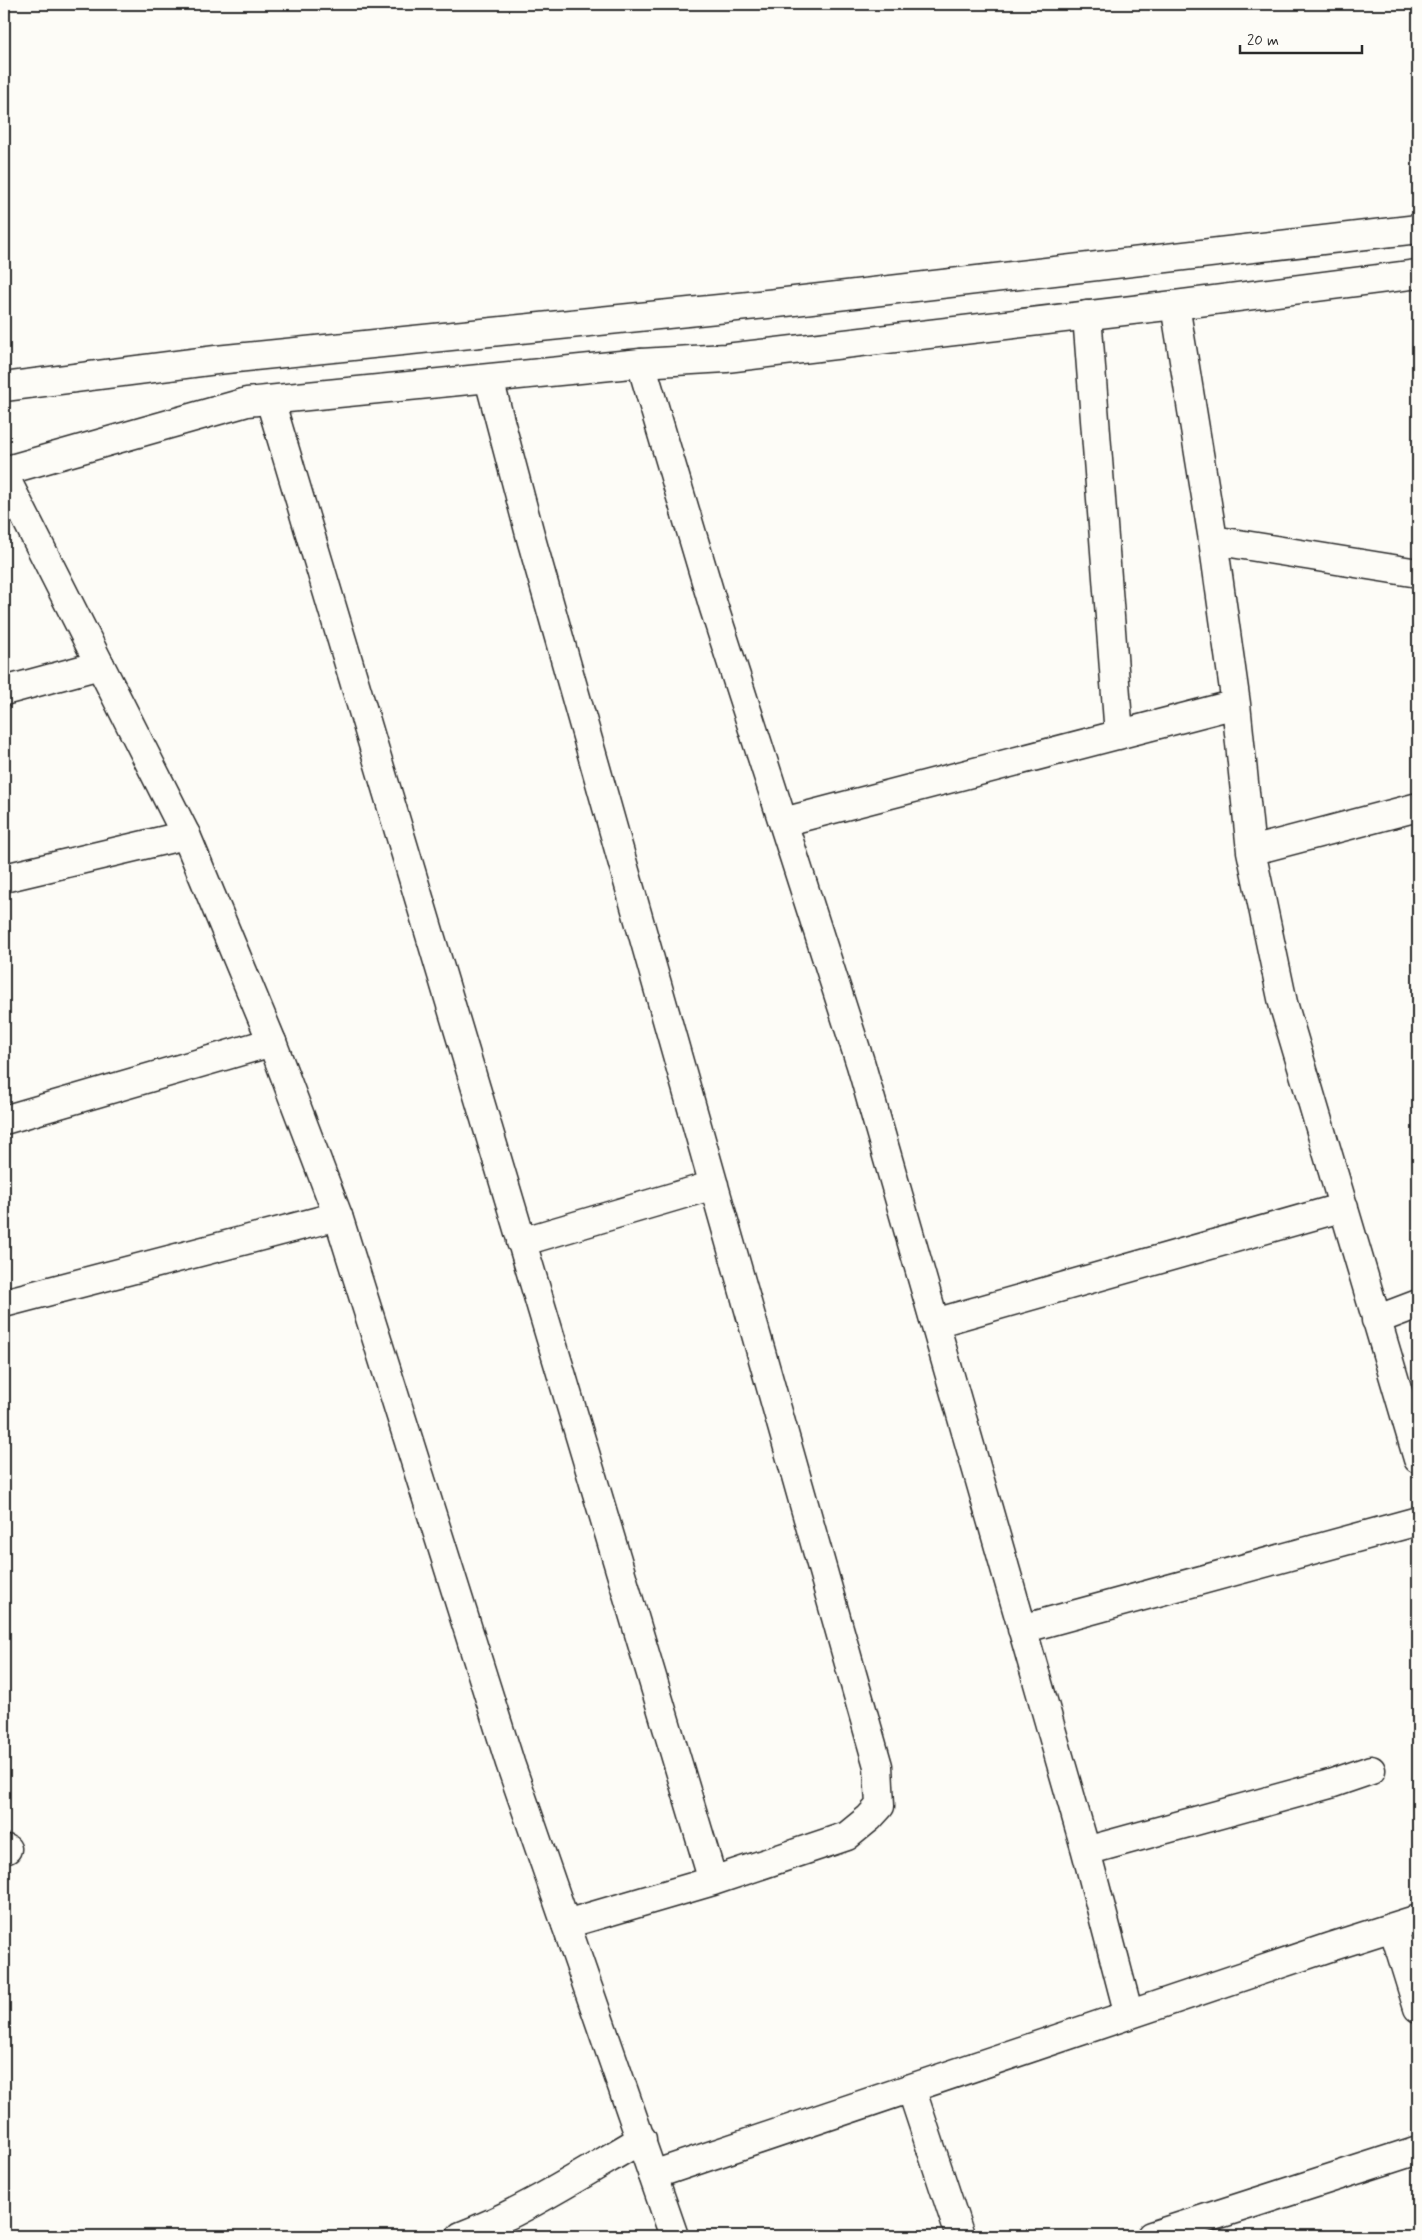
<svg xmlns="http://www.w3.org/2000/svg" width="1422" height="2240" viewBox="0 0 1422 2240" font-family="Mynerve,sans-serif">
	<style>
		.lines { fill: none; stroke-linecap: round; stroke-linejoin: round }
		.street-casing { stroke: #2b2b2b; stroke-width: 31 }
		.secondary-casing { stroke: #2b2b2b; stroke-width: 31 }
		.street { stroke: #fdfcf7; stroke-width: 28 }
		.secondary { stroke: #fdfcf7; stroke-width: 28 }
	</style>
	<rect width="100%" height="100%" fill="#fdfcf7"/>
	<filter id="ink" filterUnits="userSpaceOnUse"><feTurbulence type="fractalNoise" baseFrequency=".02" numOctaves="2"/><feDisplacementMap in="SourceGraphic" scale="10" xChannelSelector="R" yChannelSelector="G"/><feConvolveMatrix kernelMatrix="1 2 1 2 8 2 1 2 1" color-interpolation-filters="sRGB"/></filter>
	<g filter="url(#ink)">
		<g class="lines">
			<g class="street-casing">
				<path id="street" d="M1175 305 1213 540 1236 704 1251 851 1283 1003 1418 1459
					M1087 315 1119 735
					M641 363 714 608 861 1065 1086 1851 1129 2015
					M489 379 532 542 878 1766 880 1806 869 1818 847 1836 713 1881 566 1924
					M270 400 713 1881
					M1213 540 1418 573
					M4 691 100 665
					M783 822 1236 704
					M1251 851 1418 807
					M4 878 186 835
					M4 1120 272 1042
					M521 1242 714 1185
					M4 1303 338 1216
					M1376 1320 1418 1304
					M935 1323 1344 1207
					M1022 1629 1418 1521
					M4 1850 7 1849
					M1086 1851 1330 1784 1371 1770
					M1393 1927 1418 2008
					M911 2088 960 2236
					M653 2175 1330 1947 1418 1919
					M461 2236C522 2213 585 2172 642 2139
					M1151 2236 1418 2150"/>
			</g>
			<g class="secondary-casing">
				<path id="secondary" d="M4 387 216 360 777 303 1418 229
					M4 471 247 402 641 363 726 358 1175 305 1418 274
					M4 475 186 835 272 1042 338 1216 510 1763 674 2236"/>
			</g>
			<use href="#street" class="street"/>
			<use href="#secondary" class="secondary"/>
		</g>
	</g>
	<rect width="1422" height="2240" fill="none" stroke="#fdfcf7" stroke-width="20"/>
	<rect x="10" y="10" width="1402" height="2220" fill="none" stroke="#2b2b2b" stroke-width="2" filter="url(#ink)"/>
	<path d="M1240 45v8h122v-8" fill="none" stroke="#2b2b2b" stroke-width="2.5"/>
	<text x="1247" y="45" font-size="15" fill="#2b2b2b" stroke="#fdfcf7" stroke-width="4" paint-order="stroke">20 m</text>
</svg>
